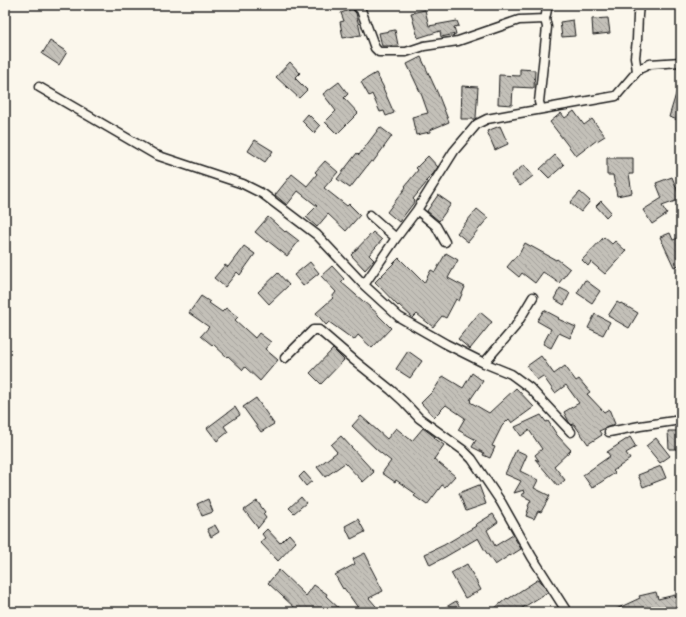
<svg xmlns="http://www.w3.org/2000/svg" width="686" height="617" viewBox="0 0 686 617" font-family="'Comic Neue',sans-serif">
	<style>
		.building { fill: url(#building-back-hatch); stroke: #1c1c1c }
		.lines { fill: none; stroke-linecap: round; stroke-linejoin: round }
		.street-casing { stroke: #1c1c1c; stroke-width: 11 }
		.street { stroke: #fbf7ec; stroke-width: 8 }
	</style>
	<defs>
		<pattern id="building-back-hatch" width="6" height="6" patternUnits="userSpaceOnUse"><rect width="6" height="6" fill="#c3c0b8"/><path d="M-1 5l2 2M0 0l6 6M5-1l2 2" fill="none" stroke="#a7a49e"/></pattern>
	</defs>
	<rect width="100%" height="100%" fill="#fbf7ec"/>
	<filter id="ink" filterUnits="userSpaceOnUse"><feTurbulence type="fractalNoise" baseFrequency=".025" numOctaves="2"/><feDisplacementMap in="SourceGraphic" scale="8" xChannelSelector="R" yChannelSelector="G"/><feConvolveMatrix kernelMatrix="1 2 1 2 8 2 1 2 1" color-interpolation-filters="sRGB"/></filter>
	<g filter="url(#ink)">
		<path class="building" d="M352 9 356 13 361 35 343 38 340 22 344 21 341 13Z
			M425 10 429 26 457 21 459 26 454 27 456 34 441 37 440 31 418 38 411 13Z
			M608 18 610 33 593 35 592 19Z
			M573 20 575 36 562 37 560 22Z
			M395 30 398 45 389 46H382L379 33Z
			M50 41 67 52 59 65 42 54Z
			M421 57 438 94 449 122 430 130V132L416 135 412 117 428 113 422 96 407 64Z
			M290 62 300 73 295 78 307 90 299 98 276 77Z
			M520 69 535 70 534 88 513 87 512 105 498 104 499 75 520 76Z
			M376 73 384 88H383L394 113 386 116 384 111 380 112 372 94 369 96 361 82Z
			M339 82 348 94 344 98 358 113 337 134 325 122 336 111 323 94Z
			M679 84H681V121L669 117Z
			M462 86 478 87 476 118 475 119H461Z
			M574 111 584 125 592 119 605 136 597 141V140L576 156 550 122 561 113 565 118Z
			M308 114 320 126 314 133 302 121Z
			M500 126 508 144 495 150 487 131Z
			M380 127 392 136 373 162 371 161 350 188 337 179 357 153 359 155Z
			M255 140 273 151 265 162 248 151Z
			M555 155 564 165 549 178 540 169Z
			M428 156 438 167 433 174 426 181 427 182 413 199 415 201 399 222 387 212 406 187 405 186 418 170 416 168Z
			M607 158H633V174H629L632 193 617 196 613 175H607Z
			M325 161 338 172 324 188 347 206 349 204 360 215 346 231 328 214 317 227 306 217 317 206 298 191 287 205 275 195 292 174 307 186 317 174 315 172Z
			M524 165 533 176 520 186 511 176Z
			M672 177 681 199 662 206 667 214 652 224 643 210 662 198 656 183Z
			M580 192 590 201 581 212 570 203Z
			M438 195 451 204 439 221 427 211Z
			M601 201 611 212 606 217 596 206Z
			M477 209 488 218 468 242 457 233Z
			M268 217 285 232 286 231 299 241 287 256 268 241 267 242 255 232Z
			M373 232 382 240 369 255 374 260 365 270 351 255Z
			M670 233 673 240 681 237V264L674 267 660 237Z
			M604 237 612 244 615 241 626 251 605 274 591 262 588 266 582 260Z
			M525 243 556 260 557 259 570 269 559 283 543 272 535 283 522 273 519 277 507 267 517 255 518 256Z
			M244 246 255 254 240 275 237 272 225 287 214 278 225 265 228 267Z
			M446 253 458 260 448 278 465 287 459 301 456 299 446 318 442 316 433 327 417 314 413 318 399 305 398 306 375 282 399 258 424 283 431 270 435 272Z
			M310 262 319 273 303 286 294 275Z
			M332 266 344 279 341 282 378 314V315L391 328 372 348 358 335 354 340 329 322 326 325 316 313 333 298 332 297 336 292 321 276Z
			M278 273 289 285 269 304 258 292Z
			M585 280 600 291 592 303 577 293Z
			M560 288 570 293 564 305 554 299Z
			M201 296 210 302 209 303 222 312 226 308 238 317 235 320 255 338 259 333 271 342 265 349 278 360 260 381 245 367 243 370 228 356 227 357 213 344 212 345 201 336 209 327 189 313Z
			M617 302 620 304 621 303 638 313 629 328 608 316Z
			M544 310 559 318 558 319 576 327 570 338 559 333 551 348 543 344 551 329 537 321Z
			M480 312 492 322 470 349 458 339Z
			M595 314 610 322 603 335 588 328Z
			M333 349 344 360 321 384 310 373Z
			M408 351 422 361 410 378 396 369Z
			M541 356 554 374 565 366 576 381 579 379 590 392 587 394 604 412 609 409 615 424 599 431 602 435 588 444 574 424 572 425 569 422 564 412 579 403 566 385 555 393 543 376 537 380 527 366Z
			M472 373 483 381 470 400 471 401 470 402 489 413 516 388 534 407 512 423 509 419 502 426 492 446 495 447 490 458 483 455 484 453 472 447 476 440 458 430 465 418 446 405 434 417 421 403 434 390 443 376 463 388Z
			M256 398 274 424 261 432 243 407Z
			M235 407 240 415 224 426 228 432 217 441 207 428Z
			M541 415 546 422 548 421 557 435 571 450 554 466 565 480 558 486 535 459 539 461 535 455 542 449 529 430 521 436 515 427Z
			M361 416 387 439 396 428 412 441 423 428 435 437 434 438 444 445 434 459 455 476 445 487 442 485 427 505 414 496 416 494 396 480 395 482 382 473 391 461 377 450 352 426Z
			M668 431H681V449H669Z
			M341 436 374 472 363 482 345 463 325 477 317 467 337 452 331 445Z
			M630 437 636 447 626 453 630 459 613 471 615 473 592 488 583 475 610 456 607 452Z
			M656 438 670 456 660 463 646 446Z
			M516 450 527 455 520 471 538 480 534 488 550 496 541 512 538 511 534 519 526 516 529 507 528 506 531 500 521 495 525 493 524 490 514 493 521 481 505 474Z
			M661 466 666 478 643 487 638 475Z
			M304 472 312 481 306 486 299 477Z
			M479 485 486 504 466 511 459 493Z
			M301 497 306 503 294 513 289 508Z
			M208 499 213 512 202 516 197 504Z
			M257 501 265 512 263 514 266 518 258 528 244 510Z
			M493 514 498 522 487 530 495 546 513 535 521 549 510 556V555L495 565 484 549 478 538 445 557 430 565 425 554 444 545 476 526 475 525Z
			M358 519 365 532 351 539 345 526Z
			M215 525 219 532 211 537 207 529Z
			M267 529 280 543 289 534 296 542 278 561 260 542 265 538 262 534Z
			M365 553 371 565 370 566 383 591 369 598 381 612H361L344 588 343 589 335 575 355 564 353 559Z
			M467 564 481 590 465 598 451 573Z
			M279 570 306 596 314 585 327 594 326 596 343 612H292L295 608 268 583Z
			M539 579 548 592 516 612H498L495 608 507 598 508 599Z
			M656 592 658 599 675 595 678 612H665L664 607 645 612H610L640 598 639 596Z
			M456 601 463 612H438Z"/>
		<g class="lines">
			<g class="street-casing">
				<path id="street" d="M356 5 361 10 375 48 379 52H406L424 46 458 41 519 20 545 19
					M637 71 635 57 637 40 638 15 639 5
					M39 87 156 155 243 184 263 194 317 235 364 285 399 317 446 344 484 363 511 374 530 388 571 432
					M541 109 539 102 547 27 545 19 548 5
					M417 210 436 226 445 242
					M370 215 396 238
					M364 285 396 238 417 210 454 151 477 124 487 119 514 114 616 96 639 69 650 64 681 62
					M285 358 313 330H319L355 361 391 390 403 401 419 418 463 450 472 459 501 502 532 557 567 612
					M484 363 515 327 533 297
					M609 432 640 426 681 420"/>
			</g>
			<use href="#street" class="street"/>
		</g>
	</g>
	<rect width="686" height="617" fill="none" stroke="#fbf7ec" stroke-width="20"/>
	<rect x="10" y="10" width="666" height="597" fill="none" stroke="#1c1c1c" stroke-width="1.5" filter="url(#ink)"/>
</svg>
